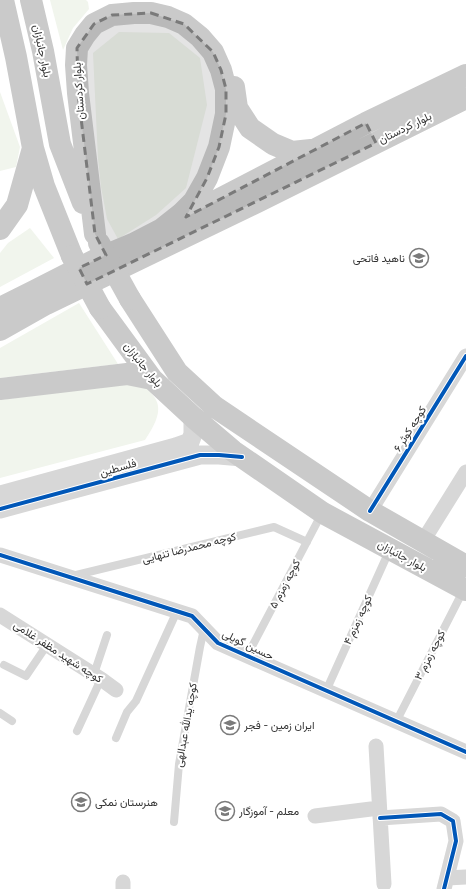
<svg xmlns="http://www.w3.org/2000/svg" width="466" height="889" viewBox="0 0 466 889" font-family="Figtree,Vazirmatn,sans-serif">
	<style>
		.green { fill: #f1f5ed }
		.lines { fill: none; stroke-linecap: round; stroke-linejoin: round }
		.service { stroke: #d7d7d7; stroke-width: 8 }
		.minor { stroke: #d7d7d7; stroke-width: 15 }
		.tertiary { stroke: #d7d7d7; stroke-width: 19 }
		.primary { stroke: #cacaca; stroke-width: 22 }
		.primary-bridge { stroke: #cacaca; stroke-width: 22 }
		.cycleway-casing { stroke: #fff; stroke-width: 6 }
		.cycleway { stroke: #0057b8; stroke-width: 4 }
		.marked { fill: #7a7a7a; fill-opacity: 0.2; stroke: #7a7a7a; stroke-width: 3; stroke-dasharray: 8 5; stroke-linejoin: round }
		.labels { text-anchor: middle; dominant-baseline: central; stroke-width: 4; stroke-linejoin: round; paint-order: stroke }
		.street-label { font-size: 11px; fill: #333; stroke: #fff }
		.poi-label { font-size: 11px; fill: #333; stroke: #fff; text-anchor: start }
	</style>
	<rect width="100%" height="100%" fill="#fff"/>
	<path class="green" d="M50 0H86L88 2 89 9 73 28 63 50Z
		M119 32 169 33 200 58 207 105 186 188 156 215 118 239 107 219 101 187 98 159 93 53Z
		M0 92 20 147 16 167 0 171Z
		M30 228 54 258 0 287V253L8 243Z
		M79 303 118 364 0 378V348Z
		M142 384C146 388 152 393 155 398 164 412 152 429 145 440L0 478V400L108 386Z"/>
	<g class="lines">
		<path class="service" d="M72 576 274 527 307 542
			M247 656 322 513
			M4 665 26 676 47 645
			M94 674 107 635
			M326 691 390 549
			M0 713 12 721
			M396 722 463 591
			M77 731 101 679
			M116 738 127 712 136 701 177 611
			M174 822 179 764 200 647 204 629"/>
		<path class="minor" d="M370 511 466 356
			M423 541 466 472
			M0 555 192 616 218 643 466 752
			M0 615 101 679 116 690
			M376 746 384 884
			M315 816 379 808
			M380 818 441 814 453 821 456 841 444 889
			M447 878 466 877
			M123 889V882"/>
		<path class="tertiary" d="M0 495 176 447 190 442 193 434V417
			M0 509 200 455H219L242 457"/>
		<path class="primary" d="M3 0 16 57 33 148 44 186 72 256
			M31 0 43 51 60 144 83 203
			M234 87 237 108 250 128 273 144 292 152 311 150
			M183 218 366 123 466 75
			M0 229 17 205 33 148
			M130 299 177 372 215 407 370 511 466 566
			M0 308 34 291 97 259 133 244 162 229 181 214 194 201 207 178 219 147 226 114V89L221 70 213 52 200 37 184 24 168 17 151 13H134L112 15 94 24 85 35 77 48 76 65 78 93 95 234
			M100 308 152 379 193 417 233 451 323 513 466 590
			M0 330 46 304 257 202 466 98
			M0 389 127 374 152 379"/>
		<path class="primary-bridge" d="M99 243 130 299
			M72 256 100 308"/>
		<g class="cycleway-casing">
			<path id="cycleway" d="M0 509 200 455H219L242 457
				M370 511 466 356
				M0 555 192 616 218 643 466 752
				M380 818 441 814 453 821 456 841 444 889"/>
		</g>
		<use href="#cycleway" class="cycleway"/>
	</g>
	<path class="marked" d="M151 13 184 24 213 52 221 70 226 89V114L219 147 207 178 186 217 366 123 376 143 87 284 79 268 106 255 95 234 78 93 77 48 94 24 112 15Z"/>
	<defs>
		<g id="school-ring" transform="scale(1)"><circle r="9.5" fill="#fff" stroke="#7a7a7a" stroke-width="1.5"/><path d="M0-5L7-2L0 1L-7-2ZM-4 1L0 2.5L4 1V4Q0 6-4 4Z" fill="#7a7a7a"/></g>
	</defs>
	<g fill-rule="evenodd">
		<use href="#school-ring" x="419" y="258"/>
		<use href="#school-ring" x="230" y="725"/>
		<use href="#school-ring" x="81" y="802"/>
		<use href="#school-ring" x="225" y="811"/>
	</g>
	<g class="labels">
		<g class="street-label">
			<text transform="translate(42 51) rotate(78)">بلوار جانبازان</text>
			<text transform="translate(79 91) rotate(-94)">بلوار کردستان</text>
			<text transform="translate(405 128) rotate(-26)">بلوار کردستان</text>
			<text transform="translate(143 365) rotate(51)">بلوار جانبازان</text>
			<text transform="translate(410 429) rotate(-58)">کوچه کوثر ۶</text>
			<text transform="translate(118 468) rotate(-16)">فلسطین</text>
			<text transform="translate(189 548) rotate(-14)">کوچه محمدرضا تنهایی</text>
			<text transform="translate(402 556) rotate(28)">بلوار جانبازان</text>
			<text transform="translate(285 584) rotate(-62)">کوچه زمزم ۵</text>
			<text transform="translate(358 620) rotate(-65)">کوچه زمزم ۴</text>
			<text transform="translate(248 645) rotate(26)">حسین گویلی</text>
			<text transform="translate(58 652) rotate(33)">کوچه شهید مظفر غلامی</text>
			<text transform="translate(430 655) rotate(-63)">کوچه زمزم ۳</text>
			<text transform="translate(186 725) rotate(-80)">کوچه یدالله عبدالهی</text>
		</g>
		<g class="poi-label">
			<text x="405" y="258" text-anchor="end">ناهید فاتحی</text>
			<text x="244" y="725">ایران زمین - فجر</text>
			<text x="95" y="802">هنرستان نمکی</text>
			<text x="239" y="811">معلم - آموزگار</text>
		</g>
	</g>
</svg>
